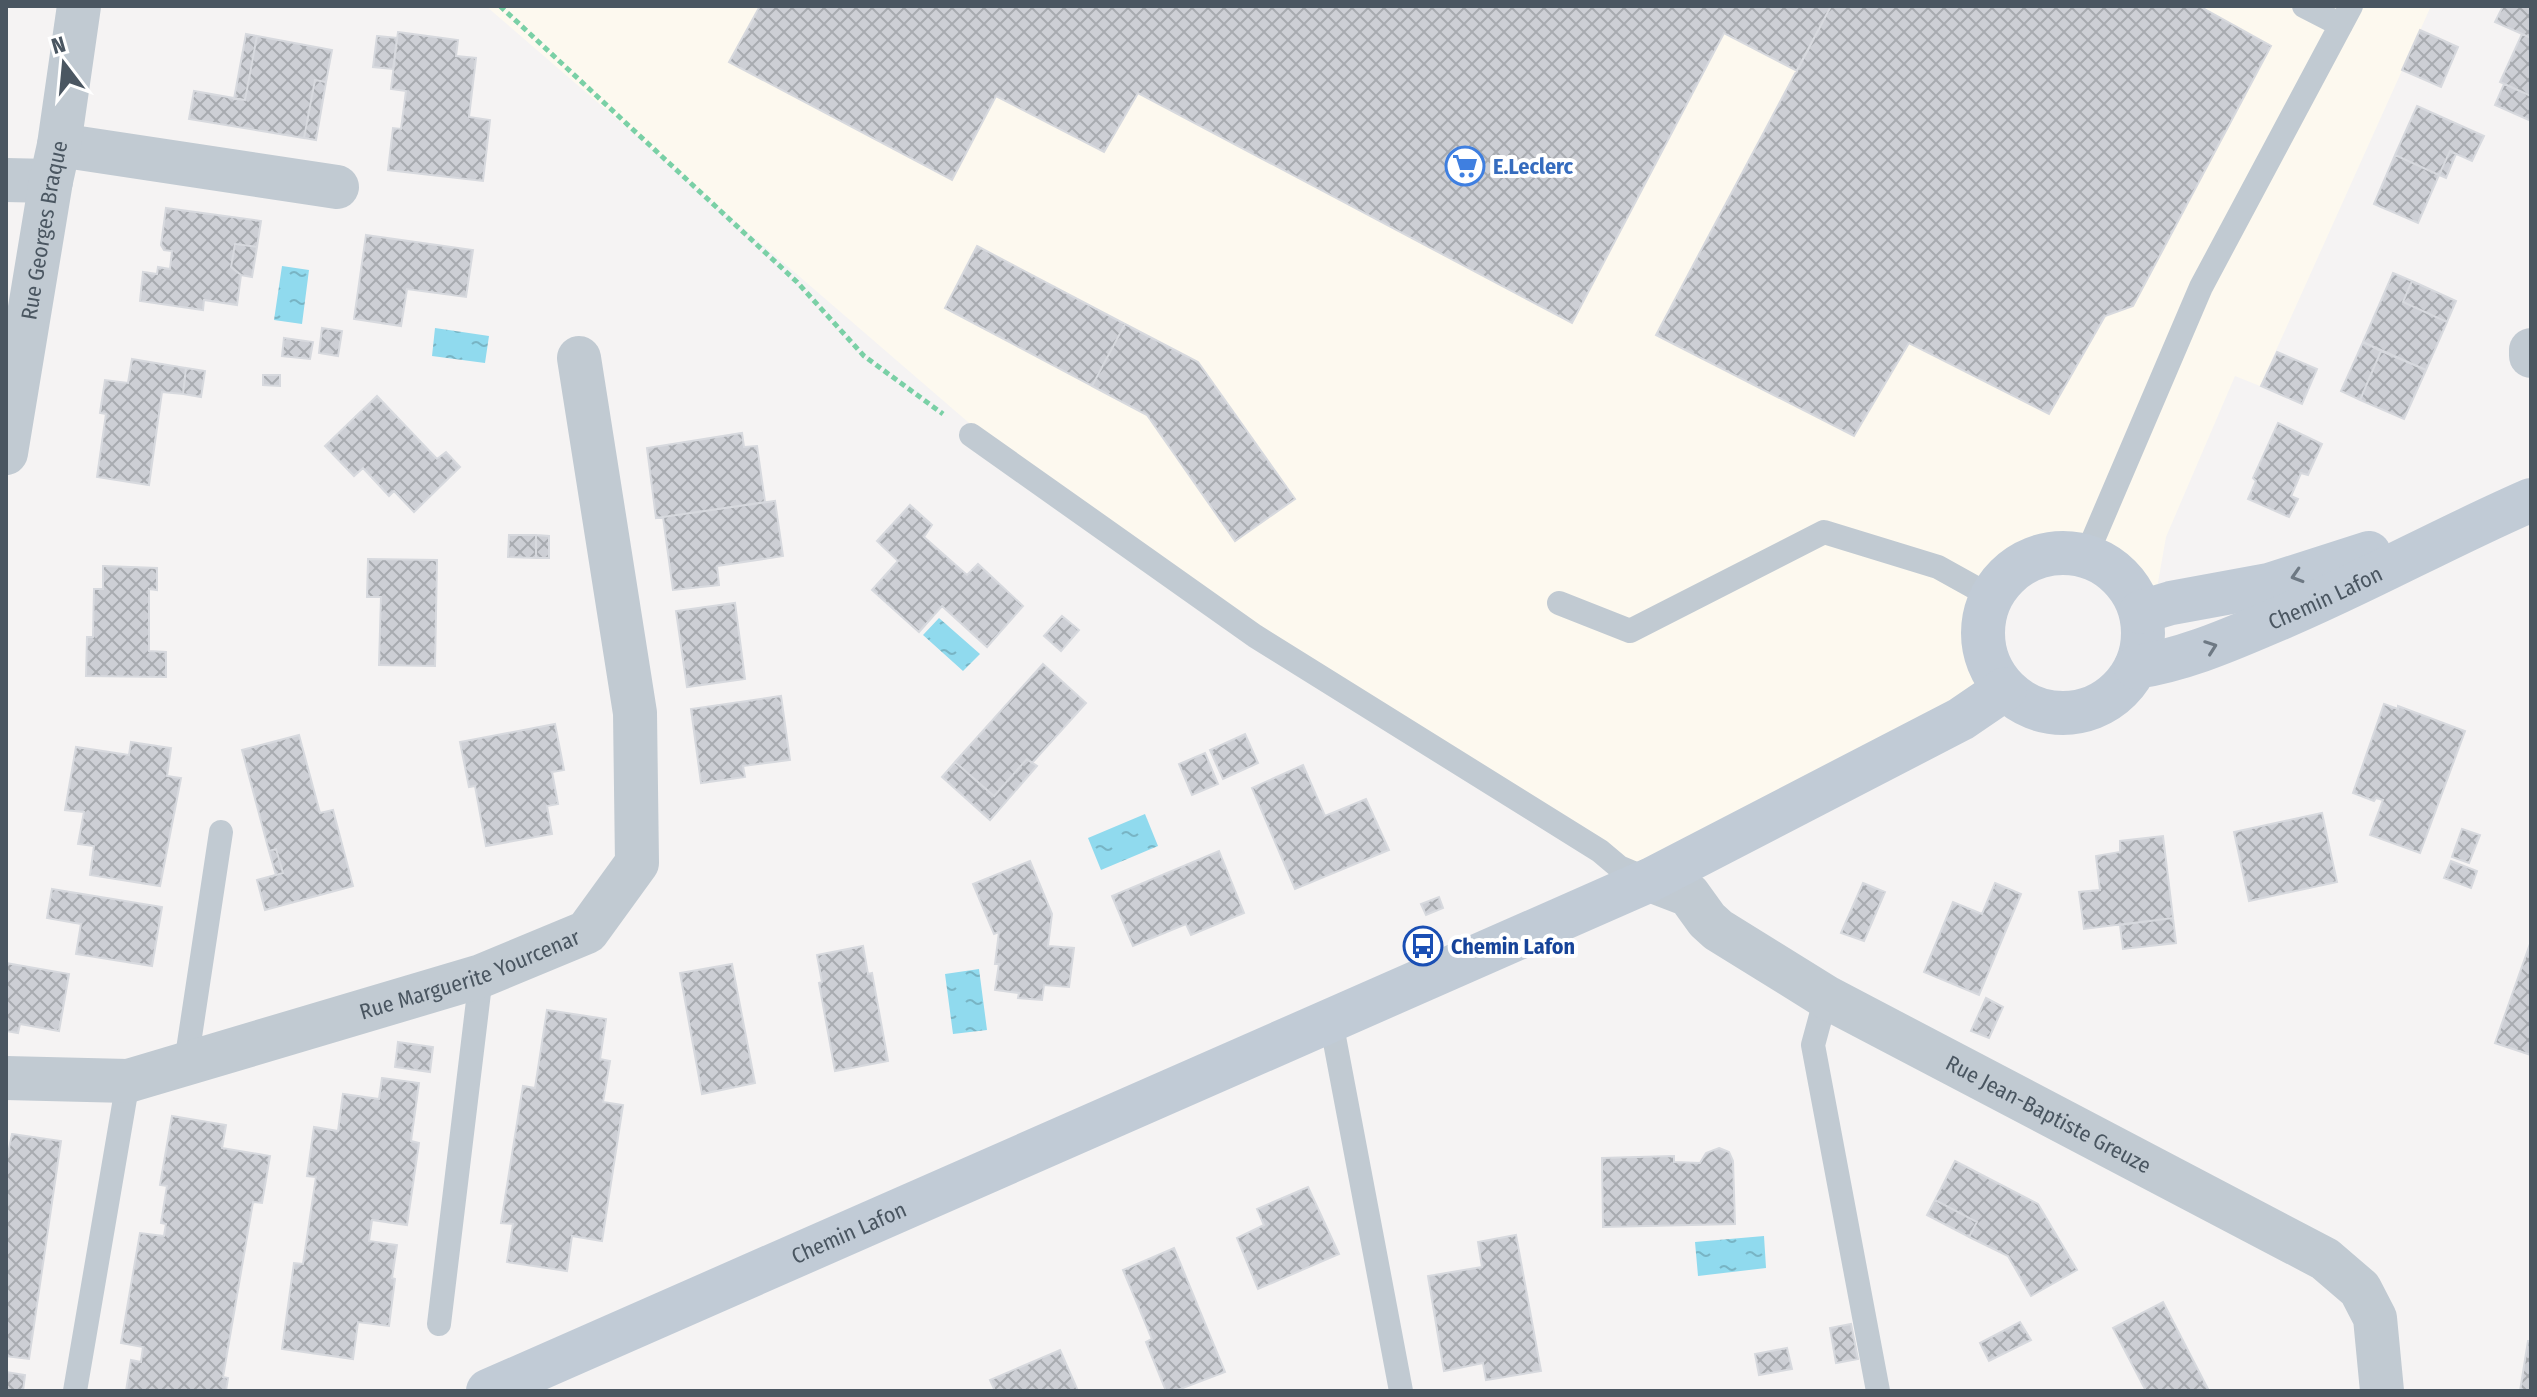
<svg xmlns="http://www.w3.org/2000/svg" width="2537" height="1397" viewBox="0 0 2537 1397" font-family="'Fira Sans Condensed',sans-serif">
	<style>
		.commercial { fill: #fdf9ef }
		.water { fill: url(#water-ripples) }
		.building { fill: url(#building-cross-hatch); stroke: #d7d9de; stroke-width: 2 }
		.lines { fill: none; stroke-linecap: round; stroke-linejoin: round }
		.path { stroke: #7ad0a6; stroke-width: 5; stroke-dasharray: 6 4; stroke-linecap: butt }
		.lane { stroke: #c1cad2; stroke-width: 24 }
		.street { stroke: #c1cad2; stroke-width: 44 }
		.secondary { stroke: #c1cbd6; stroke-width: 44 }
		.oneway { stroke: #6e7984 }
		.labels { text-anchor: middle; dominant-baseline: central; stroke-width: 8; stroke-linejoin: round; paint-order: stroke }
		.shop-label { font-size: 22px; font-weight: bold; fill: #366cbe; stroke: #fff; text-anchor: start }
		.street-label { font-size: 22px; fill: #4a5661; stroke: #fff }
		.transit-label { font-size: 22px; font-weight: bold; fill: #164399; stroke: #fff; text-anchor: start }
	</style>
	<defs>
		<pattern id="water-ripples" width="26" height="14" patternUnits="userSpaceOnUse" patternTransform="scale(2)"><rect width="26" height="14" fill="#90daee"/><path d="M2 4q2-2 4 0t4 0M15 11q2-2 4 0t4 0" fill="none" stroke="#78b4c4"/></pattern>
		<pattern id="building-cross-hatch" width="8" height="8" patternUnits="userSpaceOnUse" patternTransform="scale(2)"><rect width="8" height="8" fill="#cdcfd5"/><path d="M0 0l8 8M0 8l8-8" fill="none" stroke="#a8abb0"/></pattern>
	</defs>
	<rect width="100%" height="100%" fill="#f5f3f3"/>
	<path class="commercial" d="M486 6H2431L2260 386 2235 376 2166 537 2154 605 2131 565 2091 541 2026 547 1982 594 1978 652 2005 696 1654 882 1263 645 968 422Z"/>
	<path class="water" d="M282 266 309 270 302 324 274 320Z
		M435 328 489 336 485 363 432 356Z
		M939 618 980 654 963 671 923 635Z
		M1145 814 1158 846 1101 870 1088 838Z
		M979 969 987 1030 953 1034 945 974Z
		M1764 1236 1766 1268 1698 1276 1695 1242Z"/>
	<path class="building" d="M760 6H1831L1797 71 1724 33 1572 323 1138 93 1104 152 996 96 952 180 729 62Z
		M1831 6H2199L2271 46 2133 306 2105 316 2049 414 1909 343 1854 436 1656 335Z
		M2503 6H2531V38L2495 22Z
		M2420 30 2458 47 2441 87 2402 70Z
		M398 32 458 40 456 56 476 58 469 117 490 120 483 181 388 170 393 128 401 129 406 91 391 89Z
		M246 34 257 36 245 100 234 99Z
		M2522 34 2531 38V96L2500 82Z
		M257 36 332 50 326 82 315 80 304 138 189 119 194 91 245 100Z
		M377 36 397 38 393 69 373 67Z
		M315 80 326 82 316 140 304 138Z
		M2504 84 2531 96V121L2495 105Z
		M2417 106 2484 136 2472 161 2450 151 2439 175 2395 155Z
		M2450 151 2456 154 2446 178 2439 175Z
		M2395 155 2439 175 2418 223 2374 204Z
		M166 208 261 221 257 247 235 244 231 267 241 275 237 305 204 300 203 310 140 301 143 272 157 274 158 267 170 269 172 251 164 250 161 245Z
		M366 235 473 250 466 297 407 289 401 326 354 319Z
		M235 244 257 247 252 277 241 275 231 267Z
		M977 246 1125 324 1092 386 945 308Z
		M2393 273 2412 281 2403 302 2447 322 2426 370 2363 342Z
		M2412 281 2456 301 2447 322 2403 302Z
		M1125 324 1198 362 1295 499 1235 541 1147 415 1092 386Z
		M322 328 342 331 338 356 319 353Z
		M284 338 313 342 310 359 282 356Z
		M2363 342 2381 351 2360 400 2341 391Z
		M2381 351 2426 370 2404 419 2360 400Z
		M2277 352 2317 369 2302 404 2261 386Z
		M132 359 186 368 183 394 162 392 149 485 97 477 106 414 100 413 105 380 128 383Z
		M186 368 205 371 201 397 183 394Z
		M263 375H280V386L263 385Z
		M377 396 437 459 446 452 460 467 414 512 394 491 389 496 363 468 354 476 325 446Z
		M2278 423 2322 444 2308 475 2301 473 2291 496 2298 499 2289 517 2248 499 2256 481 2253 478Z
		M742 433 744 447 757 446 765 502 656 518 647 448Z
		M775 501 783 556 717 566 719 585 673 590 663 517Z
		M910 505 932 525 924 537 967 575 978 564 1023 606 987 647 942 606 919 632 872 590 898 561 877 541Z
		M509 535H536V558L508 557Z
		M536 535 549 536V558H536Z
		M368 559 437 560 435 666 379 665 381 597H367Z
		M103 566 157 568V590L149 589V651L166 652V677L86 676 87 637H93L94 589H103Z
		M735 603 745 679 687 687 676 611Z
		M1062 616 1079 630 1061 651 1044 636Z
		M1043 664 1086 703 1032 763 1027 759 994 796 955 762Z
		M781 696 790 760 743 766 745 777 701 783 691 709Z
		M2384 704 2398 709V706L2465 731 2420 853 2370 835 2383 800 2376 798 2374 801 2353 793Z
		M555 724 564 770 552 772 558 804 547 806 552 834 486 846 475 786 469 787 460 742Z
		M1245 734 1258 763 1223 779 1210 750Z
		M299 735 320 813 333 810 353 886 265 910 257 880 283 873 276 849 269 851 242 750Z
		M131 742 171 748 167 776 181 778 160 886 90 875 94 846 78 844 84 812 65 810 76 747 129 755Z
		M1205 753 1218 784 1192 795 1179 764Z
		M1027 759 1037 766 990 820 942 777 955 762 994 796Z
		M1303 765 1325 816 1366 799 1389 850 1295 889 1252 788Z
		M2322 813 2337 882 2249 901 2234 832Z
		M2462 829 2480 835 2469 863 2452 857Z
		M2163 836 2173 918 2084 929 2079 892 2100 890 2096 856 2120 852V841Z
		M276 849 283 873 276 875 269 851Z
		M1219 851 1244 913 1191 935 1186 924 1133 946 1112 896Z
		M1030 861 1052 914 1048 946 1074 948 1069 987 1044 985 1042 1000 1018 998 1019 993 995 990 999 964H995L999 932 994 934 973 884Z
		M2451 861 2477 871 2471 888 2444 878Z
		M1863 883 1885 892 1864 941 1841 933Z
		M1995 883 2021 894 1979 995 1924 972 1953 902 1982 914Z
		M52 889 162 907 152 966 76 954 81 924 47 918Z
		M1439 897 1443 908 1426 915 1421 904Z
		M2173 918 2176 943 2123 949 2120 925Z
		M2531 941V1055L2495 1043Z
		M863 946 868 974 872 973 888 1061 835 1071 819 983 822 982 817 955Z
		M6 963 69 974 59 1031 20 1024 18 1033 6 1031Z
		M732 964 755 1083 702 1094 680 973Z
		M1986 998 2003 1007 1989 1038 1971 1031Z
		M547 1010 606 1019 600 1059 610 1061 603 1102 623 1105 602 1241 572 1236 567 1271 507 1262 513 1224 501 1223 523 1086 535 1088Z
		M398 1042 433 1047 430 1072 395 1067Z
		M382 1078 419 1083 411 1141 419 1143 407 1225 372 1220 369 1241 397 1245 392 1278 395 1279 389 1326 358 1322 353 1359 282 1349 294 1263 303 1264 316 1177 307 1176 314 1127 338 1131 343 1094 379 1099Z
		M172 1116 226 1125 222 1148 270 1156 262 1203 253 1202 223 1377 228 1378 226 1391H126L131 1360 141 1362 143 1347 121 1343 140 1233 164 1236 166 1224 161 1223 167 1186 160 1185Z
		M12 1134 61 1141 29 1359 6 1356V1163Z
		M1719 1148 1729 1152 1733 1161 1735 1224 1603 1227 1602 1158 1674 1156V1162L1700 1163 1706 1153Z
		M1955 1161 2038 1204 2077 1270 2031 1296 2008 1256 1969 1237 1977 1222 1935 1200Z
		M1308 1187 1339 1254 1258 1289 1237 1238 1264 1225 1257 1209Z
		M1935 1200 1977 1222 1969 1237 1927 1215Z
		M1516 1235 1541 1371 1486 1380 1483 1363 1444 1371 1428 1276 1482 1267 1478 1242Z
		M1174 1248 1225 1372 1175 1391H1166L1146 1342 1152 1339 1123 1270Z
		M2163 1302 2209 1391H2146L2113 1328Z
		M2020 1322 2031 1340 1989 1361 1980 1343Z
		M1851 1324 1858 1359 1836 1363 1830 1328Z
		M2528 1341H2531V1391H2520Z
		M1787 1348 1792 1369 1759 1375 1755 1354Z
		M1060 1350 1078 1391H995L990 1380Z
		M6 1372 25 1375 23 1391H6Z"/>
	<g class="lines">
		<path class="path" d="M500 6 797 282 864 356 943 414"/>
		<path class="lane" d="M2304 6 2341 25
			M971 435 1255 636 1600 851 1619 867 1650 880
			M2086 556 2201 287 2351 6
			M1559 603 1630 631 1824 532 1938 567 1992 597
			M1826 997 1813 1045 1878 1391
			M1331 1021 1401 1391
			M186 1063 221 832
			M439 1324 481 976
			M75 1391 128 1081"/>
		<g class="street">
			<path d="M59 145 337 187"/>
			<path d="M6 180 51 181"/>
			<path d="M2531 350V356"/>
			<path id="s1" d="M6 453 51 181 59 145 79 6"/>
			<path id="s2" d="M1650 880 1689 895 1707 920 1718 930 1826 997 2325 1259 2360 1289 2375 1318 2382 1391"/>
			<path id="s3" d="M6 1078 128 1081 481 976 587 932 637 863 635 713 579 358"/>
		</g>
		<g class="secondary">
			<circle cx="2063" cy="633" r="80"/>
			<path d="M2141 612 2171 603 2269 585 2369 553"/>
			<path id="s4" d="M2136 667C2181 660 2222 643 2264 625 2355 588 2441 539 2531 500"/>
			<path id="s5" d="M488 1391 1650 880 1961 719 2005 689"/>
		</g>
	</g>
	<defs><path id="oneway-chevron" d="M-2-3.5L2.5 0L-2 3.5" fill="none" stroke-width="1.6" stroke-linecap="round" stroke-linejoin="round" transform="scale(2)"/></defs>
	<g class="oneway">
		<use href="#oneway-chevron" transform="translate(2297 576) rotate(163)"/>
		<use href="#oneway-chevron" transform="translate(2211 647) rotate(-20)"/>
	</g>
	<defs>
		<g id="supermarket-ring" transform="scale(2)"><circle r="9.5" fill="#fff" stroke="#3f7fe0" stroke-width="1.5"/><path d="M-6-5.5h2.5l.6 2H6L4.5 2H-2.5L-4.4-4H-6ZM-1.5 3.2a1.3 1.3 0 1 0 .1 0ZM3 3.2a1.3 1.3 0 1 0 .1 0Z" fill="#3f7fe0"/></g>
		<g id="bus-ring" transform="scale(2)"><circle r="9.5" fill="#fff" stroke="#1a4fb4" stroke-width="1.5"/><path d="M-5-6H5V4H4V6H2V4H-2V6H-4V4H-5ZM-3.5-4V0h7V-4ZM-3.5 1.2v1.5H-2V1.2ZM2 1.2v1.5H3.5V1.2Z" fill="#1a4fb4"/></g>
	</defs>
	<g fill-rule="evenodd">
		<use href="#supermarket-ring" x="1465" y="166"/>
		<use href="#bus-ring" x="1423" y="946"/>
	</g>
	<g class="labels">
		<g class="shop-label">
			<text x="1493" y="166">E.Leclerc</text>
		</g>
		<g class="street-label">
			<text stroke="none"><textPath href="#s1" startOffset="226">Rue Georges Braque</textPath></text>
			<text stroke="none"><textPath href="#s4" startOffset="202">Chemin Lafon</textPath></text>
			<text stroke="none"><textPath href="#s3" startOffset="480">Rue Marguerite Yourcenar</textPath></text>
			<text stroke="none"><textPath href="#s2" startOffset="466">Rue Jean-Baptiste Greuze</textPath></text>
			<text stroke="none"><textPath href="#s5" startOffset="394">Chemin Lafon</textPath></text>
		</g>
		<g class="transit-label">
			<text x="1451" y="946">Chemin Lafon</text>
		</g>
	</g>
	<rect width="2537" height="1397" fill="none" stroke="#4a5661" stroke-width="16"/>
	<g transform="translate(64 64) rotate(344)" stroke="#ffffff" stroke-width="6" paint-order="stroke">
	<path d="M0-6L14 30L0 20L-14 30Z" fill="#4a5661"/>
	<text y="-12" font-size="22" font-weight="bold" text-anchor="middle" fill="#4a5661">N</text>
	</g>
</svg>
